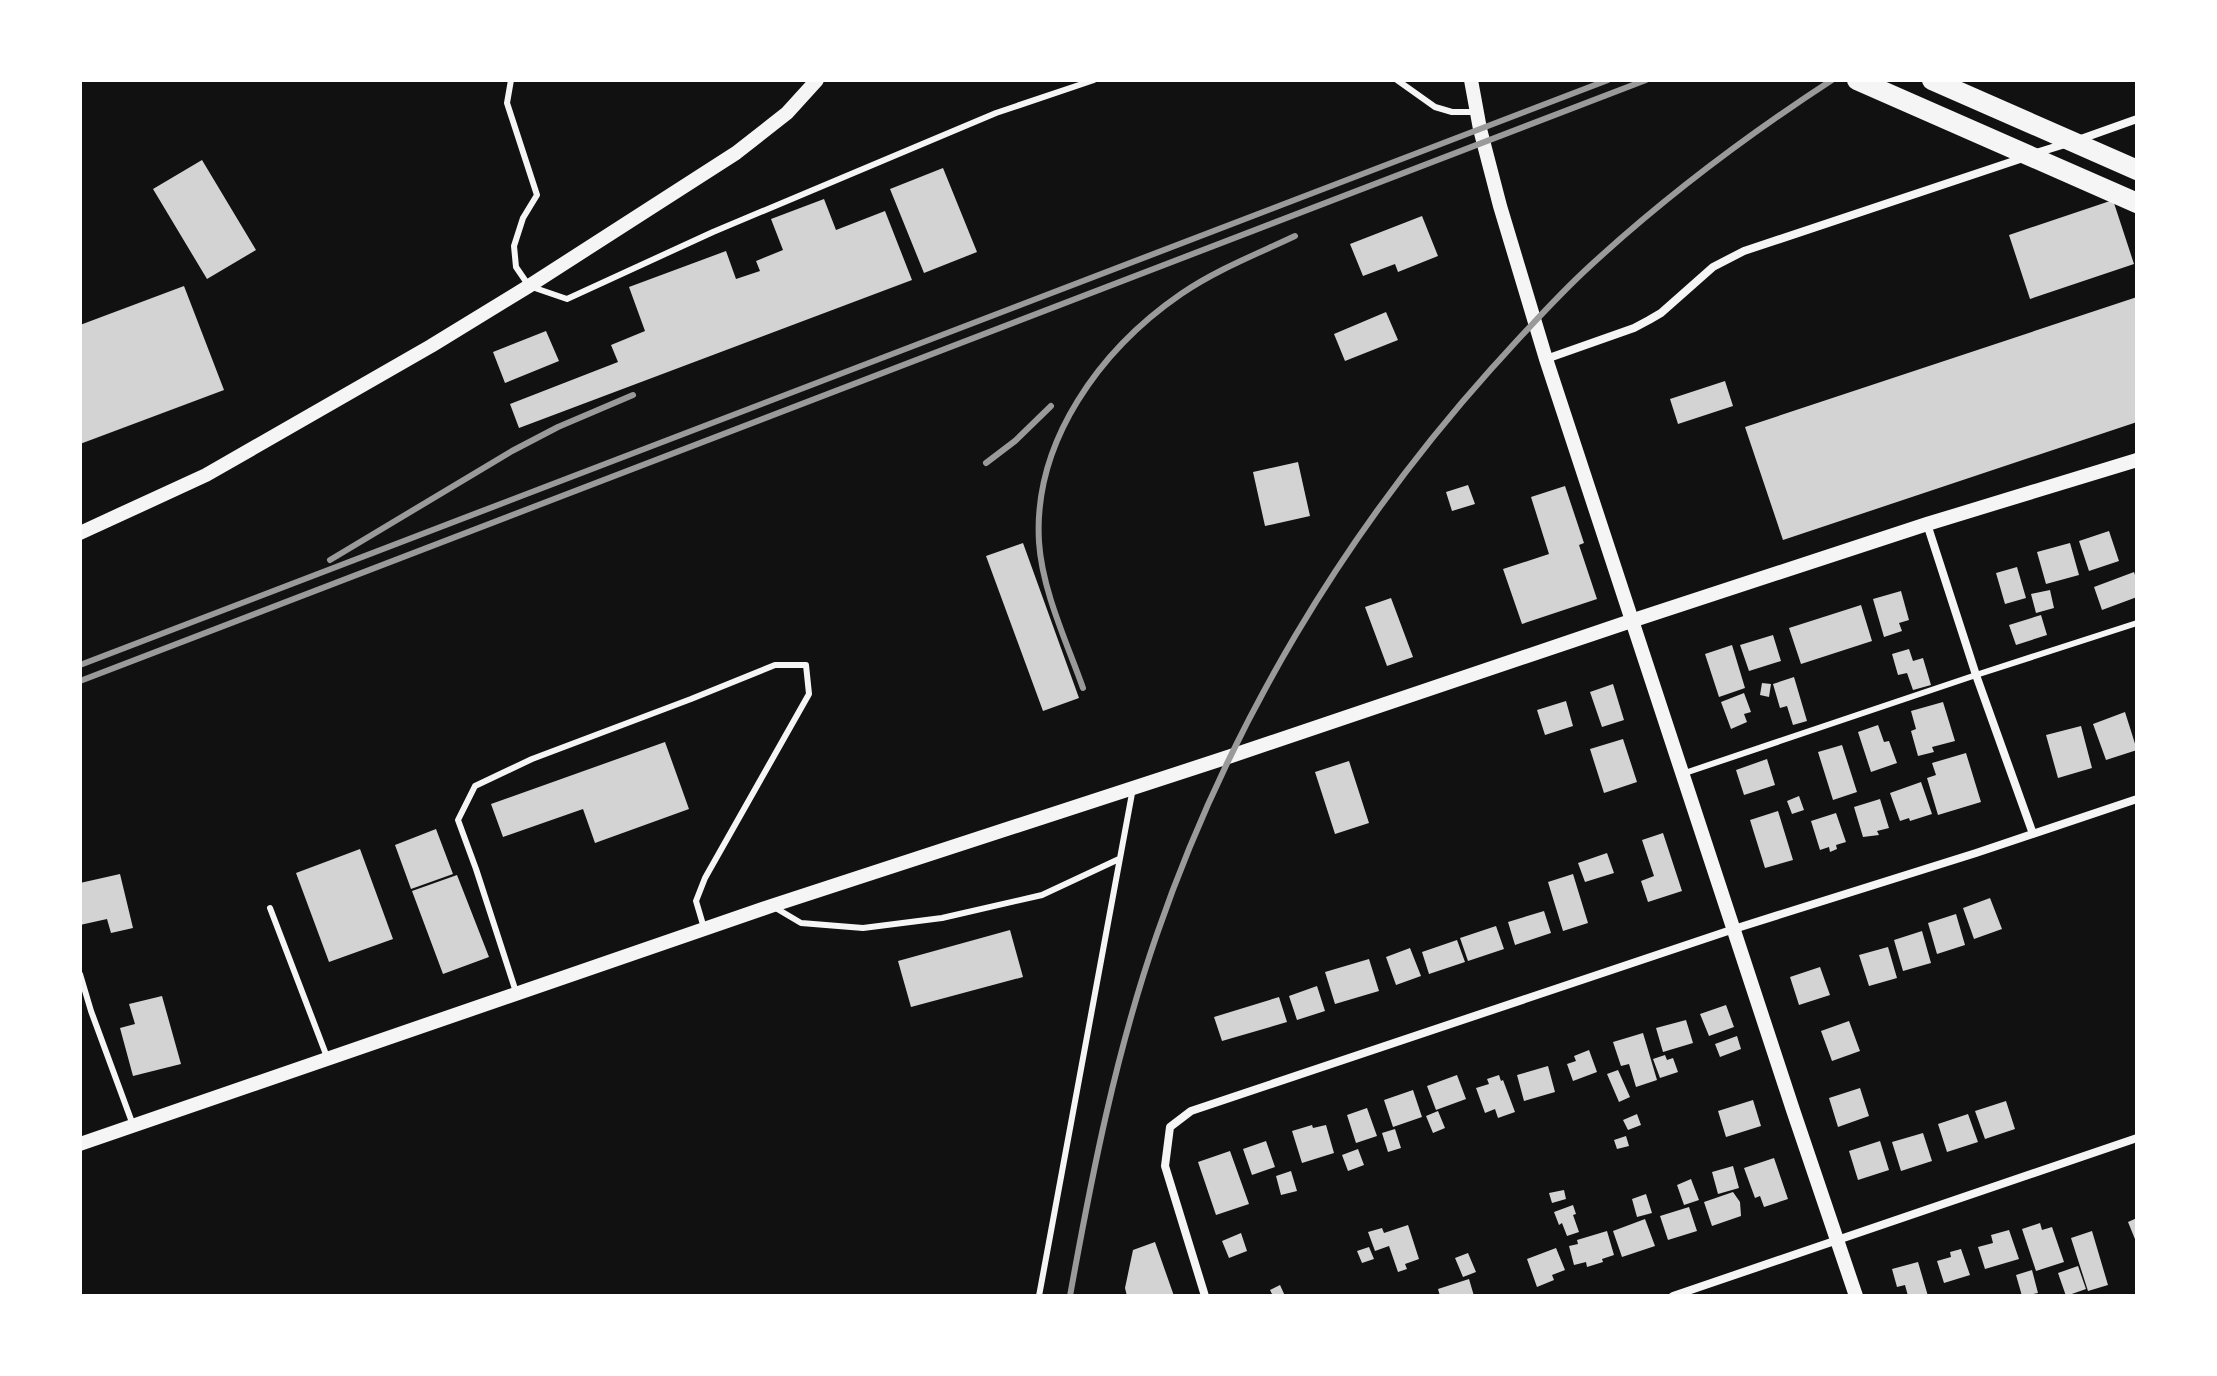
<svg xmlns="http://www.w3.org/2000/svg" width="2217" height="1376" viewBox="0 0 2217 1376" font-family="Barlow,sans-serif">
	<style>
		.building { fill: #d3d3d3 }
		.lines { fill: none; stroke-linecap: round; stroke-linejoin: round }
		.service { stroke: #f5f5f5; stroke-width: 6 }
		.minor { stroke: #f5f5f5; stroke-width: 8 }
		.tertiary { stroke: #f5f5f5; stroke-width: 14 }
		.trunk { stroke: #f5f5f5; stroke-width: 20 }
		.rail { stroke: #9a9a9a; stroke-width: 6 }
	</style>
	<rect width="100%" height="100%" fill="#111"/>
	<path class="building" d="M202 160 256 250 207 279 153 189Z
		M943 168 977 252 924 273 890 189Z
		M824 199 836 230 885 211 912 280 519 428 510 404 618 362 611 345 645 331 629 287 726 251 736 279 760 271 756 261 783 250 771 219Z
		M2113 200 2134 264 2030 299 2009 235Z
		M1422 216 1438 256 1398 272 1395 264 1363 276 1350 244Z
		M184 286 224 390 80 444V325Z
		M2137 297V422L1783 540 1745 427Z
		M1386 312 1398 340 1345 361 1334 334Z
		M546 331 559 361 505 383 493 352Z
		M1725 381 1733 406 1678 424 1670 399Z
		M1298 462 1310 516 1265 526 1253 472Z
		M1468 485 1475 504 1452 511 1446 492Z
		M1565 486 1584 543 1579 545 1597 599 1522 624 1503 569 1549 554 1531 497Z
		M2109 531 2119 561 2089 571 2079 541Z
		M1023 543 1079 698 1043 711 986 556Z
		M2070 543 2079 575 2046 584 2037 552Z
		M2017 567 2026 598 2005 604 1996 573Z
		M2134 572 2137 581V597L2102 610 2094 587Z
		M2050 590 2054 608 2036 613 2031 594Z
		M1901 591 1909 620 1899 623 1902 631 1884 637 1873 599Z
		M1391 598 1413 657 1387 666 1365 607Z
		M1861 605 1872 641 1801 664 1789 628Z
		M2041 615 2047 635 2016 645 2009 625Z
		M1773 635 1781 661 1749 671 1740 645Z
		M1732 645 1745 688 1719 697 1705 654Z
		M1909 649 1913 661 1923 658 1931 685 1913 690 1907 673 1898 675 1892 654Z
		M1794 677 1807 721 1793 725 1787 706 1780 708 1773 684Z
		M1762 683 1771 684 1769 697 1760 695Z
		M1613 684 1624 720 1602 727 1590 692Z
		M1744 693 1751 712 1744 714 1747 722 1731 729 1721 702Z
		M1566 701 1573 726 1545 735 1537 710Z
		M1943 702 1955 741 1932 747 1934 752 1918 756 1911 731 1916 729 1911 711Z
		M2125 712 2137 750 2106 760 2093 724Z
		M1878 725 1884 742 1889 741 1897 763 1871 772 1858 732Z
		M2081 726 2092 768 2058 778 2046 735Z
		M1623 739 1637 782 1604 793 1590 749Z
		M665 742 689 809 595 843 583 809 503 837 491 804Z
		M1842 745 1857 792 1833 800 1818 752Z
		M1966 753 1981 802 1938 815 1927 778 1936 775 1932 763Z
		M1767 759 1775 785 1744 795 1736 770Z
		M1349 761 1369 823 1335 834 1315 772Z
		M1921 782 1932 814 1910 821 1909 818 1900 821 1890 793Z
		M1799 796 1804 810 1792 814 1787 801Z
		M1880 799 1889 828 1877 831 1879 835 1863 837 1854 807Z
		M1778 811 1793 860 1765 868 1750 820Z
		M1836 813 1846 842 1836 845 1837 849 1830 852 1829 847 1820 850 1811 821Z
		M436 829 453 874 411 889 395 845Z
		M1663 833 1682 891 1648 902 1641 881 1654 876 1642 840Z
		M360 849 393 939 329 962 296 873Z
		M1607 853 1614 873 1585 882 1578 863Z
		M120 874 133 928 111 933 107 919 80 925V883Z
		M1573 874 1588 923 1563 931 1548 882Z
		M457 875 489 957 443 974 412 891Z
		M1990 898 2002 929 1974 939 1963 908Z
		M1544 911 1551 933 1515 945 1508 922Z
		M1956 914 1965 945 1937 954 1928 923Z
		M1496 926 1504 949 1468 961 1460 938Z
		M1010 930 1023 977 911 1007 898 961Z
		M1922 931 1931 963 1903 971 1894 940Z
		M1457 940 1465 962 1429 974 1422 952Z
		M1888 947 1897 978 1869 986 1859 955Z
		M1410 948 1421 976 1396 985 1386 957Z
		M1369 959 1379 991 1335 1004 1325 972Z
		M1820 967 1830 995 1799 1005 1790 977Z
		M1317 986 1325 1011 1297 1020 1289 996Z
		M162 996 181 1064 133 1076 120 1028 135 1024 129 1004Z
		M1279 997 1287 1022 1222 1041 1214 1017Z
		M1726 1005 1734 1027 1709 1036 1700 1014Z
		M1686 1020 1693 1043 1663 1052 1656 1028Z
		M1849 1021 1860 1051 1832 1061 1821 1031Z
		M1643 1033 1657 1080 1636 1087 1629 1064 1621 1066 1613 1042Z
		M1737 1036 1741 1049 1720 1057 1715 1044Z
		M1589 1050 1597 1072 1573 1081 1567 1064 1576 1061 1574 1056Z
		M1665 1055 1667 1060 1673 1058 1678 1072 1660 1078 1653 1059Z
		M1548 1066 1555 1092 1524 1101 1517 1075Z
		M1618 1070 1630 1097 1619 1102 1607 1074Z
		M1457 1075 1466 1099 1436 1110 1427 1086Z
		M1499 1075 1501 1081 1503 1080 1515 1112 1498 1118 1495 1109 1485 1113 1476 1088 1489 1084 1487 1079Z
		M1860 1088 1869 1116 1838 1127 1829 1098Z
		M1413 1090 1422 1117 1393 1127 1384 1100Z
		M1753 1100 1761 1126 1726 1137 1718 1111Z
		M2006 1101 2015 1129 1985 1139 1975 1111Z
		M1367 1108 1377 1136 1356 1143 1347 1115Z
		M1438 1111 1445 1128 1433 1133 1426 1116Z
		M1637 1114 1641 1125 1628 1130 1623 1120Z
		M1968 1114 1978 1142 1947 1152 1938 1124Z
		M1312 1125 1313 1128 1326 1125 1334 1153 1302 1163 1292 1131Z
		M1395 1129 1401 1148 1388 1152 1382 1133Z
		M1923 1133 1932 1161 1901 1171 1892 1142Z
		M1626 1136 1629 1146 1617 1149 1614 1140Z
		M1266 1141 1275 1167 1252 1175 1243 1149Z
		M1880 1141 1889 1170 1858 1180 1849 1151Z
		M1358 1149 1364 1165 1348 1171 1342 1155Z
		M1230 1151 1249 1204 1216 1215 1198 1162Z
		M1774 1158 1788 1199 1764 1207 1760 1196 1755 1198 1744 1168Z
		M1733 1166 1739 1188 1718 1194 1712 1172Z
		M1291 1171 1297 1191 1281 1195 1276 1176Z
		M1691 1179 1699 1200 1684 1205 1677 1185Z
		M1564 1190 1566 1199 1552 1203 1549 1193Z
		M1733 1192 1740 1202 1741 1216 1712 1226 1704 1202Z
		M1646 1194 1652 1213 1637 1217 1632 1199Z
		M1573 1205 1576 1214 1573 1215 1579 1232 1567 1236 1562 1223 1559 1225 1554 1212Z
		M1689 1207 1697 1231 1668 1240 1660 1216Z
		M2137 1218V1244L2128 1222Z
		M1645 1219 1655 1246 1622 1257 1613 1231Z
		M2040 1223 2042 1230 2052 1227 2064 1262 2036 1271 2022 1229Z
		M1408 1225 1419 1259 1405 1264 1407 1269 1398 1272 1389 1246 1375 1251 1368 1232 1382 1228 1384 1233Z
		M2009 1230 2019 1259 1985 1269 1978 1247 1993 1243 1991 1235Z
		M1607 1231 1614 1255 1602 1259 1603 1262 1587 1267 1586 1262 1574 1265 1569 1246 1578 1244 1577 1240Z
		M2092 1231 2108 1285 2088 1291 2071 1238Z
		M1241 1233 1247 1251 1229 1258 1222 1241Z
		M1155 1242 1174 1296H1127L1125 1288 1133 1250Z
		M1369 1247 1374 1259 1362 1263 1357 1251Z
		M1556 1248 1565 1270 1552 1275 1554 1280 1537 1287 1527 1259Z
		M1961 1249 1970 1275 1944 1283 1937 1261 1951 1257 1950 1252Z
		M1468 1253 1476 1272 1463 1277 1455 1258Z
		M1918 1262 1928 1296H1908L1905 1285 1897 1287 1892 1269Z
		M2078 1266 2086 1289 2066 1296 2058 1273Z
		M2032 1270 2038 1293 2022 1296 2016 1275Z
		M1469 1279 1474 1296H1440L1438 1289Z
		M1280 1285 1285 1296H1273L1270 1290Z"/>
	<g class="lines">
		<path class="service" d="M511 80 507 103 537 195 523 218 514 246 516 267 529 286 567 299 713 232 996 113 1094 80
			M1397 80 1435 107 1452 112H1476
			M1682 774 1976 675 2137 623
			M774 907 801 923 863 928 942 918 1042 895 1119 859
			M270 908 327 1057
			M80 974 91 1011 133 1125
			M516 992 476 869 458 820 475 786 532 759 691 699 775 665H806L809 694 705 878 696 901 704 928
			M1039 1296 1133 788"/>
		<path class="minor" d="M2078 140 2137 119
			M2036 153 2065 144
			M1546 359 1634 328 1649 320 1661 313 1713 267 1744 251 2023 158
			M1927 524 1976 675 2033 834
			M1205 1296 1165 1166 1170 1127 1191 1111 1734 929 1976 853 2137 799
			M1673 1296 2137 1138"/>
		<path class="tertiary" d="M1471 80 1480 129 1500 206 1546 359 1793 1110 1856 1296
			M80 533 206 475 431 346 529 286 736 153 787 113 817 80
			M80 1144 771 906 1231 756 1631 621 1927 524 2137 460"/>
		<path class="trunk" d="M1857 80 2137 203
			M1932 80 2137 170"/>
		<path class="rail" d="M986 463 1015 441 1051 406
			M330 560 512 451 558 427 633 395
			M80 665 1608 80
			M80 681 1646 80
			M1083 688C1067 643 1042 590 1039 542 1033 441 1101 349 1181 294 1216 270 1257 254 1295 236
			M1070 1296C1092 1174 1116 1052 1157 934 1229 725 1344 533 1492 368 1524 333 1555 298 1590 266 1665 197 1746 136 1832 80"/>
	</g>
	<rect width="2217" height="1376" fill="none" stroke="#ffffff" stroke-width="164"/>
</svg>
